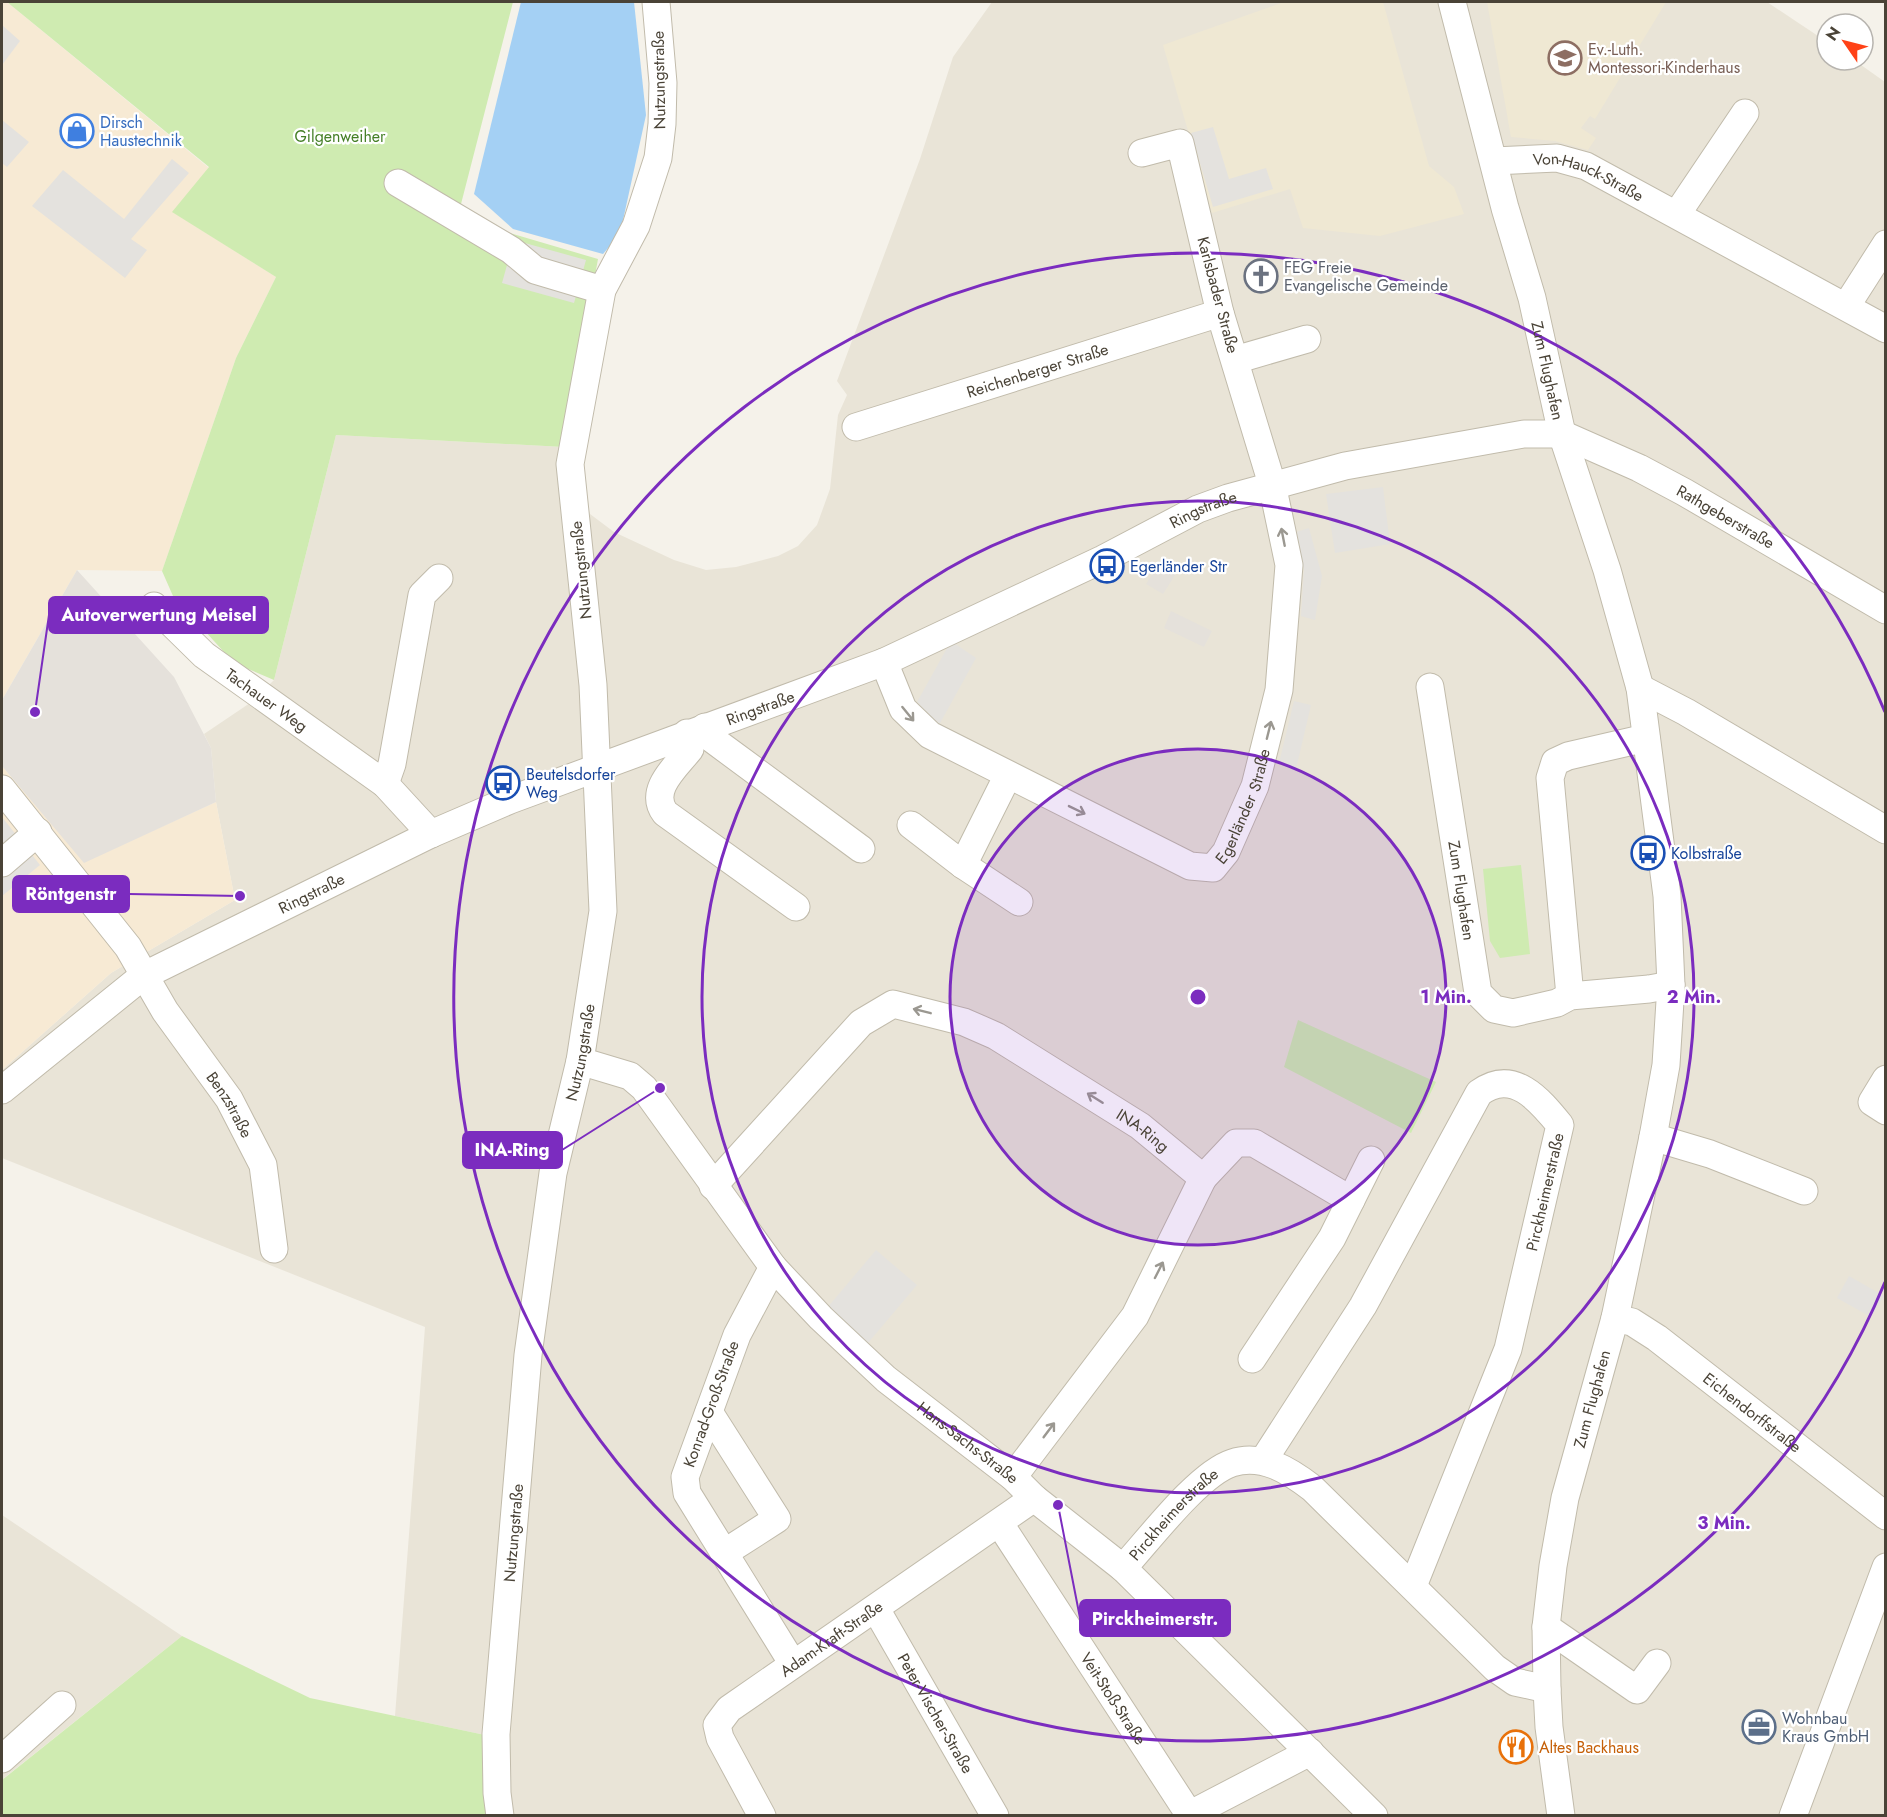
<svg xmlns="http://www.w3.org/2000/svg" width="1887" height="1817" viewBox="0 0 1887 1817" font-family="Jost,sans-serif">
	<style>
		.residential { fill: #e9e4d7 }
		.commercial { fill: #f7ead4 }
		.industrial { fill: #e5e1db }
		.education { fill: #efe8d3 }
		.green { fill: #cfebb1 }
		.parking { fill: #e4e2de }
		.water { fill: #a4d0f4 }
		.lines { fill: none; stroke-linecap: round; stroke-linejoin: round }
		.minor-casing { stroke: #c1bbab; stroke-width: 29 }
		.minor { stroke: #fff; stroke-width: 27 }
		.oneway { stroke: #9b9891 }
		.ring { fill: none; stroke: #7b2cbf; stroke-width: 3 }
		.labels { text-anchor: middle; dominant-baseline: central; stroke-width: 4.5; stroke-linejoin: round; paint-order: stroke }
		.education-label { font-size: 16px; fill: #785e54; stroke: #fff; text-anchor: start }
		.street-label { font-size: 16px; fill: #4a4337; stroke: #fff }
		.shop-label { font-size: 16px; fill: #366cbe; stroke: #fff; text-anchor: start }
		.park-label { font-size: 16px; fill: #457f27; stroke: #fff }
		.worship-label { font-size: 16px; fill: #5b616d; stroke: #fff; text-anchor: start }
		.transit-label { font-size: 16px; fill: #164399; stroke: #fff; text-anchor: start }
		.service-label { font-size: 16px; fill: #4e5e75; stroke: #fff; text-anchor: start }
		.food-label { font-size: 16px; fill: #c56008; stroke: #fff; text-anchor: start }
		.centre { fill: #7b2cbf; stroke: #fff; stroke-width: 3 }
		.ring-label { font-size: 18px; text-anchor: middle; font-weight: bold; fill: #7b2cbf; stroke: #fff; stroke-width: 4.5; stroke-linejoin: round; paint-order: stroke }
		.leader { fill: none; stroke: #7b2cbf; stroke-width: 2 }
		.callout-dot { fill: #7b2cbf; stroke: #fff; stroke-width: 2 }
		.callout { fill: #7b2cbf; stroke: #7b2cbf; stroke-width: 2 }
		.callout-label { font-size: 18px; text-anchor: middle; font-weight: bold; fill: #fff }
	</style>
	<rect width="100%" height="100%" fill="#f5f2ea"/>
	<path class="residential" d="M992 2H1767L1827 42V60H1854L1885 82V1815H495L485 1735 395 1716 425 1327 2 1158V1070L111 973 235 900 216 802 211 748 204 734 253 701 274 680 336 435 564 447 590 514 614 532 674 560 706 570 736 567 778 556 798 546 817 525 830 489 838 415 847 395 837 381 920 159 953 57Z
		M2 1515 182 1636 4 1778 2 1815Z"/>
	<path class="commercial" d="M2 2H7L209 168 173 212 276 277 236 358 162 571 77 570 2 700Z
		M2 766 84 862 216 802 235 900 111 973 2 1070Z"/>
	<path class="industrial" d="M1160 562 1177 572 1163 594 1146 584Z
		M77 570 174 677 211 748 216 802 84 863 2 766V700Z
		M1171 611 1212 631 1204 647 1164 628Z"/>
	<path class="education" d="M1284 2H1383L1429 166 1454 187 1464 214 1380 236 1303 228 1290 189 1212 213 1163 45Z
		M1487 2H1666L1595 119 1590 116 1581 128 1596 138 1588 150 1555 141 1511 137Z"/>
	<path class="green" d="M7 2H513L461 204 506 232 598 259 564 447 336 435 274 680 234 663 173 596 162 571 236 358 276 277 172 212 209 167Z
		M1521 865 1530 954 1500 958 1490 941 1483 869Z
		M1298 1020 1436 1082 1411 1133 1284 1067Z
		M182 1636 310 1698 485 1735 495 1815H2V1780Z"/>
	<path class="parking" d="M2 25 20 41 2 65Z
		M2 120 29 142 7 167 2 163Z
		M1213 127 1229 179 1266 168 1273 189 1213 207 1191 133Z
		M172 159 189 173 131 239 147 250 125 278 32 206 63 170 124 219Z
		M514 240 586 260 574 303 502 283Z
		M1383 487 1390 544 1335 553 1326 494Z
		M1309 528 1322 576 1315 620 1301 616 1304 570 1293 533Z
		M951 641 976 658 939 725 917 702Z
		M1294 701 1311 705 1296 769 1279 763Z
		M2 817 40 865 2 896Z
		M876 1250 917 1285 868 1343 827 1308Z
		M1849 1276 1884 1296 1871 1317 1837 1298Z"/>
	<path class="water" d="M521 2H634L646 115 620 234 603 254 513 229 474 194Z"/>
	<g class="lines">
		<g class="minor-casing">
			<g id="minor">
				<path id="s1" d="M1452 2 1505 208 1532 298 1562 434 1607 570 1640 688 1667 896 1671 985 1666 1065 1653 1137 1615 1318 1565 1498 1553 1566 1546 1627 1547 1689 1549 1727 1561 1816"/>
				<path id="s2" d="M1494 161 1557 158 1586 166 1886 329"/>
				<path d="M398 183 511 250 535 270 602 290"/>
				<path d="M1677 214 1745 113"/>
				<path d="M1847 305 1886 244"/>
				<path d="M1235 360 1307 339"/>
				<path id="s3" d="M856 427 1220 313"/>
				<path id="s4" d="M154 606 204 655 385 784 431 834"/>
				<path id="s5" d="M884 662 903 709 930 735 1190 866 1213 868 1226 852 1255 786 1279 690 1289 565 1272 484 1220 313 1180 143 1142 153"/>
				<path id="s6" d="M1430 687 1478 993 1494 1009 1513 1013 1557 1003 1570 996 1649 989 1671 985"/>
				<path d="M1640 688 1686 712 1886 830"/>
				<path d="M705 727 712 739 861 849"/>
				<path d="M687 733 690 749C676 767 648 790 665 813L796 907"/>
				<path d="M385 784 392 764 422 595 439 578"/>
				<path id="s7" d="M2 789 128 947 165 1011 229 1099 263 1165 274 1249"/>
				<path d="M911 825 963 865 1019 902"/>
				<path d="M2 863 38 832"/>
				<path d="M963 865 1008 775"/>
				<path d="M1570 996 1550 778 1555 762 1568 756 1646 738"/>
				<path id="s8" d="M580 1061 630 1076 644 1088 773 1267 821 1318 886 1379 1013 1477 1034 1498 1123 1568 1374 1816"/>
				<path d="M1886 1079 1872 1102 1886 1111"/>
				<path id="s9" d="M2 1090 143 976 431 834 510 800 884 662 1103 559 1198 509 1228 498 1345 466 1524 434H1562L1639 468 1684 492 1886 610"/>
				<path d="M1653 1137 1710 1154 1804 1191"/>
				<path d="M1203 1178 1236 1143H1254L1351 1200"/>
				<path id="s10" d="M713 1186 861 1023 893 1004 964 1022 996 1036 1140 1126 1203 1178 1135 1316 1013 1477"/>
				<path d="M773 1267 737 1335 685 1477 687 1493 793 1664"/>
				<path id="s11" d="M1615 1318 1632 1322 1657 1338 1886 1516"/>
				<path d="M1252 1359 1332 1238 1371 1160"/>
				<path d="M709 1412 777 1519 724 1553"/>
				<path d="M1263 1461 1363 1306 1479 1093C1513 1068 1539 1099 1560 1125L1508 1349 1413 1586"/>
				<path id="s12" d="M1000 1524 1189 1814"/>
				<path id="s13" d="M1123 1568C1148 1541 1198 1474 1232 1463 1262 1453 1290 1471 1312 1488L1495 1668 1515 1682 1547 1689"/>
				<path id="s14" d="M876 1609 995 1816"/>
				<path d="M1546 1627 1637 1690 1657 1663"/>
				<path d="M2 1759 62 1705"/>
				<path id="s15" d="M500 1816 497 1793 496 1734 528 1355 553 1173 580 1061 603 911 593 685 570 464 602 290 636 226 658 158 662 124 663 83 656 2"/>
				<path id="s16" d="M762 1816 720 1738 717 1725 729 1709 1034 1498"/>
				<path d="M1187 1816 1310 1752"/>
				<path d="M1793 1816 1886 1567"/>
			</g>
		</g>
		<use href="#minor" class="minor"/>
	</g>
	<defs><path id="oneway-shaft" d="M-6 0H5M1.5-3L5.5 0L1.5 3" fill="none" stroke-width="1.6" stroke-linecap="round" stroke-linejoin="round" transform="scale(1.5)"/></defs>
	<g class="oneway">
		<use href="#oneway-shaft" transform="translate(1283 537) rotate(-101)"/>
		<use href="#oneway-shaft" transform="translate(908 714) rotate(51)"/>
		<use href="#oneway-shaft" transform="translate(1269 730) rotate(-76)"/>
		<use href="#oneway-shaft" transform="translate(1077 810) rotate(26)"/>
		<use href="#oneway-shaft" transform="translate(922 1011) rotate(-166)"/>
		<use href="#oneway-shaft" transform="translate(1095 1098) rotate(-148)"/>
		<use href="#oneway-shaft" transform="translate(1159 1270) rotate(-63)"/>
		<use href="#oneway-shaft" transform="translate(1049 1430) rotate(-53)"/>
	</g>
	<circle cx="1198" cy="997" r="248" fill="#7b2cbf" fill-opacity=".12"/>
	<g class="ring">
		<circle cx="1198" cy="997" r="248"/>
		<circle cx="1198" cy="997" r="496"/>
		<path d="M1885 1282A744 744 0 1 1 1885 712"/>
	</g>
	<defs>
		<g id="school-ring" transform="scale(1.725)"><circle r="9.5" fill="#fff" stroke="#8d6e63" stroke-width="1.5"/><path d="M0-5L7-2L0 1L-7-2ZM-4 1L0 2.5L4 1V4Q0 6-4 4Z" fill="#8d6e63"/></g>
		<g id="shop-ring" transform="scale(1.725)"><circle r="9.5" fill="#fff" stroke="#3f7fe0" stroke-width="1.5"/><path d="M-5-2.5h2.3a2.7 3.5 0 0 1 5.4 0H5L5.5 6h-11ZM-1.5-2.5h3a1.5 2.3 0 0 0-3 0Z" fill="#3f7fe0"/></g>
		<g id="church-ring" transform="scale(1.725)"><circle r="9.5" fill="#fff" stroke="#6b7280" stroke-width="1.5"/><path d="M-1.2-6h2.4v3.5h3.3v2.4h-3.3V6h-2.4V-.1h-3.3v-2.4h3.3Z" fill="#6b7280"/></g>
		<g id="bus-ring" transform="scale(1.725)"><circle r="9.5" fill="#fff" stroke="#1a4fb4" stroke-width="1.5"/><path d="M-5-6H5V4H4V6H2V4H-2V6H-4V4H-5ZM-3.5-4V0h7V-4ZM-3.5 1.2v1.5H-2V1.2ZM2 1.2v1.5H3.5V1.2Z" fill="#1a4fb4"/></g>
		<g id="office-ring" transform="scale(1.725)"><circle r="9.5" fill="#fff" stroke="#5c6f8a" stroke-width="1.5"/><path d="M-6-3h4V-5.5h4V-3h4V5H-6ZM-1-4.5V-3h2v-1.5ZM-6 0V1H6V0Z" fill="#5c6f8a"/></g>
		<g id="restaurant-ring" transform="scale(1.725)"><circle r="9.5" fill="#fff" stroke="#e8710a" stroke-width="1.5"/><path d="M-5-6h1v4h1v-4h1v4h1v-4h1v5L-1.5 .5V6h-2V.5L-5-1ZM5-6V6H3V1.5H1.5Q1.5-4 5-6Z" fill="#e8710a"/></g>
	</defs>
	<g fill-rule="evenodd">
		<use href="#school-ring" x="1565" y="58"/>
		<use href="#shop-ring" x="77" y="131"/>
		<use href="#church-ring" x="1261" y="276"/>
		<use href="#bus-ring" x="1107" y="566"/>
		<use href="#bus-ring" x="503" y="783"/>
		<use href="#bus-ring" x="1648" y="853"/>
		<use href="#office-ring" x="1759" y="1727"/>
		<use href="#restaurant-ring" x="1516" y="1747"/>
	</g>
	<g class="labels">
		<g class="education-label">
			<text x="1588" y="49">Ev.-Luth.<tspan x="1588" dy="18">Montessori-Kinderhaus</tspan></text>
		</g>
		<g class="street-label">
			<text transform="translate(659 80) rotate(-91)">Nutzungstraße</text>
			<text stroke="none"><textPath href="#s2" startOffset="98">Von-Hauck-Straße</textPath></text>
			<text transform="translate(1218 295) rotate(75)">Karlsbader Straße</text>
			<text stroke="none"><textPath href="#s3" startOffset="190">Reichenberger Straße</textPath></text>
			<text stroke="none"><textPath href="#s1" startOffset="381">Zum Flughafen</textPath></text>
			<text stroke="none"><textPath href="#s9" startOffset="1341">Ringstraße</textPath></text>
			<text stroke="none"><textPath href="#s9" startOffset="1893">Rathgeberstraße</textPath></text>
			<text transform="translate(581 570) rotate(-96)">Nutzungstraße</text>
			<text stroke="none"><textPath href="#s4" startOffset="147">Tachauer Weg</textPath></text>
			<text stroke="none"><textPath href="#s9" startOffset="855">Ringstraße</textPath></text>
			<text stroke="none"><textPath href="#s5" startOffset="472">Egerländer Straße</textPath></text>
			<text stroke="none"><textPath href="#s6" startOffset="206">Zum Flughafen</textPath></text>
			<text stroke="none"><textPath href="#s9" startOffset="369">Ringstraße</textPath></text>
			<text stroke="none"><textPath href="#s15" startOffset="770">Nutzungstraße</textPath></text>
			<text stroke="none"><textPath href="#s7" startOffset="390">Benzstraße</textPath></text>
			<text stroke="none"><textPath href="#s10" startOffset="540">INA-Ring</textPath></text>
			<text transform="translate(1545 1192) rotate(-77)">Pirckheimerstraße</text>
			<text transform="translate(1592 1399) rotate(-75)">Zum Flughafen</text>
			<text transform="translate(711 1404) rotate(-70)">Konrad-Groß-Straße</text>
			<text stroke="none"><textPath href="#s11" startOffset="168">Eichendorffstraße</textPath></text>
			<text stroke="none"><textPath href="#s8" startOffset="554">Hans-Sachs-Straße</textPath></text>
			<text stroke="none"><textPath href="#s13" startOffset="74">Pirckheimerstraße</textPath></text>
			<text stroke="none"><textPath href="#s15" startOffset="284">Nutzungstraße</textPath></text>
			<text stroke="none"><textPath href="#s16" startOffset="246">Adam-Kraft-Straße</textPath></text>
			<text stroke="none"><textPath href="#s12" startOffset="208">Veit-Stoß-Straße</textPath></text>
			<text stroke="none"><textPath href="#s14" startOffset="120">Peter-Vischer-Straße</textPath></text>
		</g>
		<g class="shop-label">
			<text x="100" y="122">Dirsch<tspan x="100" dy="18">Haustechnik</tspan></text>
		</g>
		<g class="park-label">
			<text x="340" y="136">Gilgenweiher</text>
		</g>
		<g class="worship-label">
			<text x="1284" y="267">FEG Freie<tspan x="1284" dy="18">Evangelische Gemeinde</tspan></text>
		</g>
		<g class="transit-label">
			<text x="1130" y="566">Egerländer Str</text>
			<text x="526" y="774">Beutelsdorfer<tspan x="526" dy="18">Weg</tspan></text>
			<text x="1671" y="853">Kolbstraße</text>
		</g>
		<g class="service-label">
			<text x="1782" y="1718">Wohnbau<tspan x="1782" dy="18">Kraus GmbH</tspan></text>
		</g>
		<g class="food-label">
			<text x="1539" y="1747">Altes Backhaus</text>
		</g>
	</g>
	<circle cx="1198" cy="997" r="9" class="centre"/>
	<g class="ring-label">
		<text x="1446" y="1003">1 Min.</text>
		<text x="1694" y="1003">2 Min.</text>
		<text x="1724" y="1529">3 Min.</text>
	</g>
	<path class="leader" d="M35 712L49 615M240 896L129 894M660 1088L562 1150M1058 1505L1080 1618"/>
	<g class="callout-dot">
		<circle cx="35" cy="712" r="6"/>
		<circle cx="240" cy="896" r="6"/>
		<circle cx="660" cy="1088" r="6"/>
		<circle cx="1058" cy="1505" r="6"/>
	</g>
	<g class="callout">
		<rect x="49" y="597" width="219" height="36" rx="6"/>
		<rect x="13" y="876" width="116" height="36" rx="6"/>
		<rect x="463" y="1132" width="99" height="36" rx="6"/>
		<rect x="1080" y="1600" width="150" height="36" rx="6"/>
	</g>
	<g class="callout-label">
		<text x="159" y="621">Autoverwertung Meisel</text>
		<text x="71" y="900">Röntgenstr</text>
		<text x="512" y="1156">INA-Ring</text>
		<text x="1155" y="1625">Pirckheimerstr.</text>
	</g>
	<rect width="1887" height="1817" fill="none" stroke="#4a4337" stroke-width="6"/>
	<g transform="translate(1845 42) rotate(305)"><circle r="28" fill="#ffffff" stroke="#b7b4af" stroke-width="1.5"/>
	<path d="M0-4.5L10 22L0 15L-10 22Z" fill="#ff4217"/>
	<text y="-9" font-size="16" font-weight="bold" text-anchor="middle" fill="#4a4337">N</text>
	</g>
</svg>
